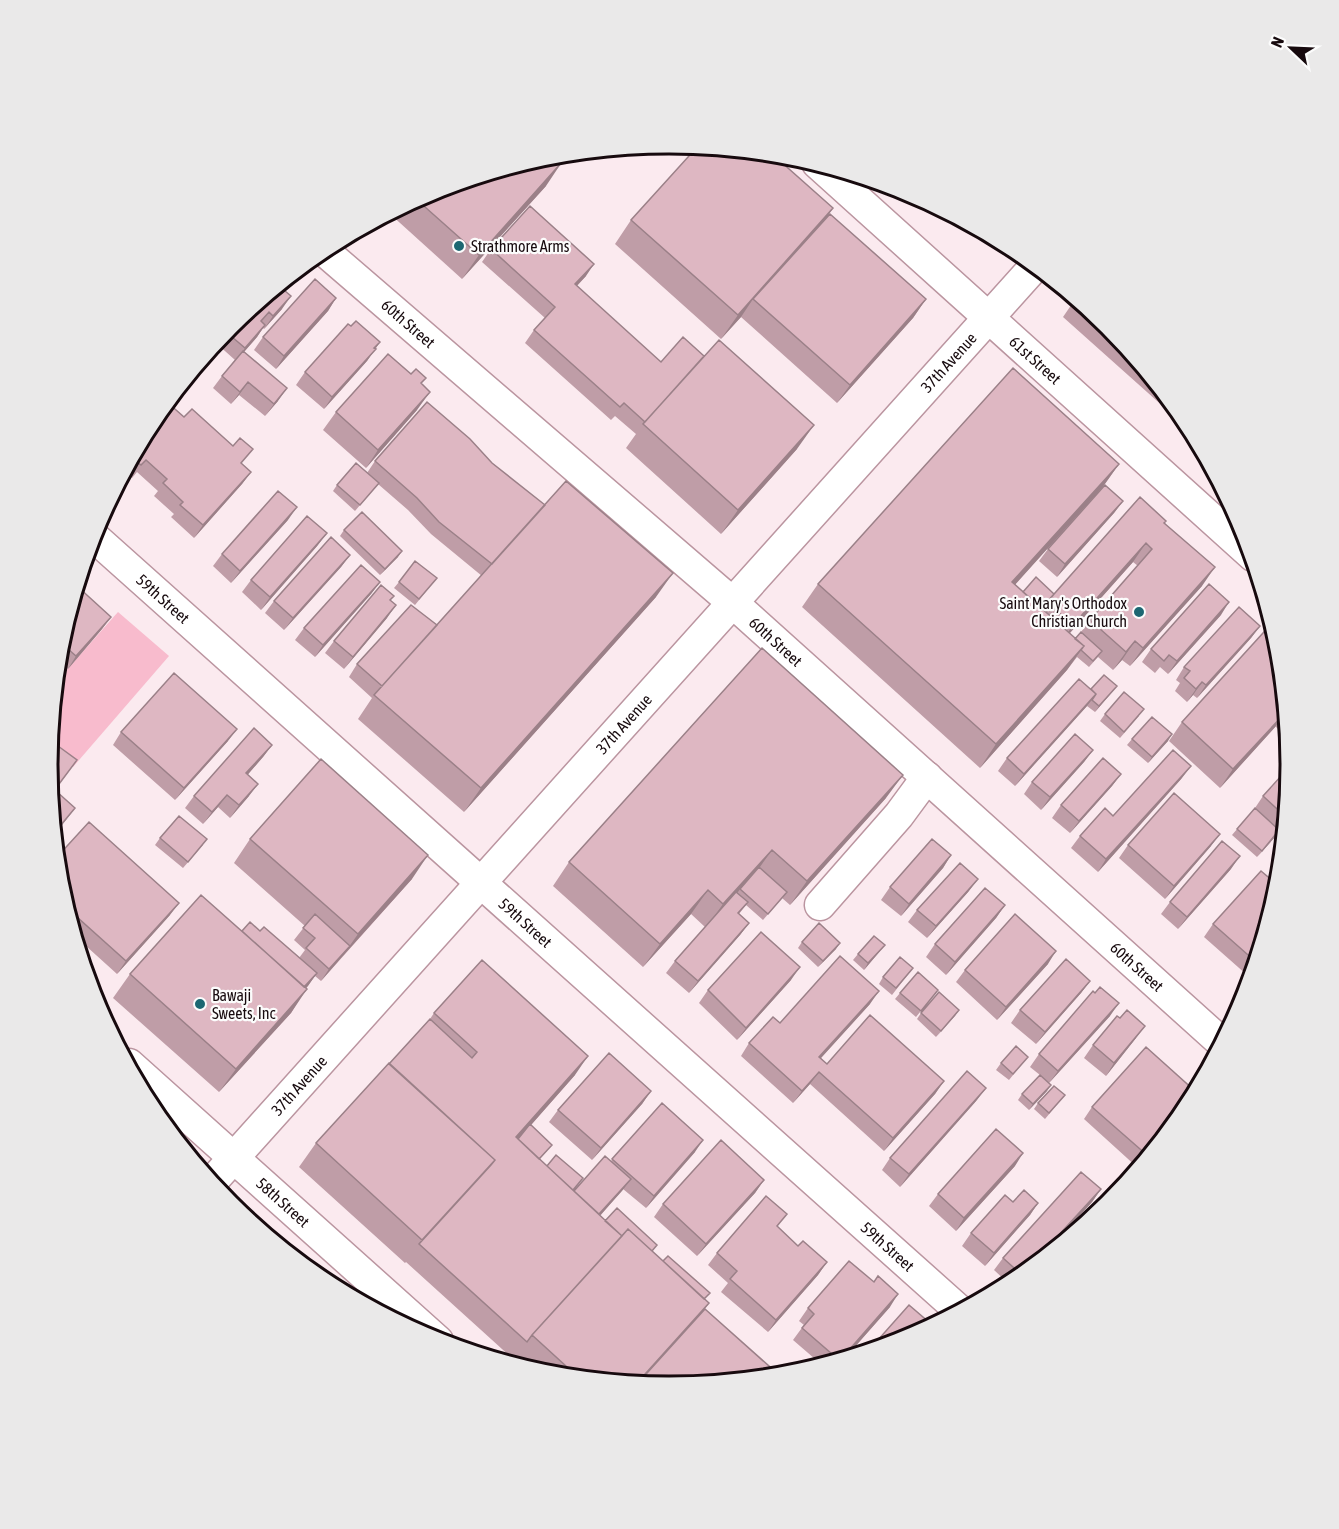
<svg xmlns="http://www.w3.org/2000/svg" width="1339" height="1529" viewBox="0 0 1339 1529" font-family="'Asap Condensed',sans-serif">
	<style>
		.green { fill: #f8bbcd }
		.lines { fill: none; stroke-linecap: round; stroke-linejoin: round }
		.minor-casing { stroke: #bb95a0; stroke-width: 33 }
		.minor { stroke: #fff; stroke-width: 30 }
		.wall { fill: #bf9da7; fill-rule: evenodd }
		.shaded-wall { fill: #9b8088 }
		.building { fill: #deb7c2; stroke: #9b8088; stroke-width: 1.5 }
		.poi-dot { fill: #1d6772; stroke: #fcfcfc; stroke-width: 2 }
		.labels { text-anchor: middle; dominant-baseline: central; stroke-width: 4.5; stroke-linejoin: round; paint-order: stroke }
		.poi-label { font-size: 16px; fill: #170a0e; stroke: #fcfcfc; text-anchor: start }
		.street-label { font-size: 16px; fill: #170a0e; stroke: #fcfcfc }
		.rim { fill: none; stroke: #170a0e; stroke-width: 3 }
	</style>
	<rect width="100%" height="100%" fill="#fbeaef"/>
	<path class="green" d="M118 612 169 656 73 767 50 746 56 682Z"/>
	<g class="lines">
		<g class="minor-casing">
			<g id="minor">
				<path id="s1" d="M817 163 1253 556"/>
				<path id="s2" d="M322 249 733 603 1222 1043"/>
				<path id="s3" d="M93 536 960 1311"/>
				<path d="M820 905 899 815 927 777"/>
				<path id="s4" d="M129 1064 438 1341"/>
				<path id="s5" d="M212 1182 1036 265"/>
			</g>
		</g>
		<use href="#minor" class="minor"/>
	</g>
	<path class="wall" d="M546 186 462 279 389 213 432 190Z
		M948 212 981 230 975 236Z
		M829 214 926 299 913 318 837 403 741 317 721 339 615 244 631 220Z
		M491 249 586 276 577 286 661 362 797 449 721 534 626 448 636 434 615 416 611 420 525 343 534 330 545 318 482 262Z
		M278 285 282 309 264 329 263 328 257 337 244 352 278 401 265 416 239 395 231 404 213 388 222 376 235 360 216 343 230 325Z
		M336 298 328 311 276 369 254 350 263 337Z
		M1076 298 1109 325 1186 420 1194 434 1063 317Z
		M351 326 380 342 367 361 324 409 296 385 305 372Z
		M411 374 426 378 421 384 417 410 366 468 323 430 336 412Z
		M184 417 251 472 242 484 194 538 171 517 174 514 154 496 158 491 137 472 132 478 125 471 153 419Z
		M375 461 492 463 656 597 464 812 358 719 372 698 349 677 357 664 437 626 482 576 431 534 408 510 378 484 355 511 333 491 337 485 367 473Z
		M1119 464 1102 488 1015 584 1023 592 1054 594 1165 523 1202 586 1130 666 1122 660 1113 670 1098 657 1089 667 1077 657 1067 670 980 768 802 607 818 584ZM1133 562 1138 566 1090 620 1081 632 1075 639 1070 633Z
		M1123 501 1114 513 1057 577 1039 561 1048 549Z
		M288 520 231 583 213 566 222 554Z
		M344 530 398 557 380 575 340 536Z
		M318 545 261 610 242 592 251 580Z
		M350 555 341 567 284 630 265 613 274 601Z
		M437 578 415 605 394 588 399 582Z
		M380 582 371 594 315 657 295 640 304 628Z
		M77 586 111 617 102 629 68 669 58 660 60 643Z
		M390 601 387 618 344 669 325 653 334 641Z
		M1221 615 1168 674 1160 667 1155 673 1142 662 1151 649Z
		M1260 626 1251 638 1197 698 1193 695 1187 702 1175 691 1180 683 1176 680 1184 667Z
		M1279 644 1288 738 1276 727V726L1220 788 1169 741 1182 722Z
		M1117 686 1095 712 1087 706 1015 786 998 771 1007 758 1091 689Z
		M1105 714 1139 716 1120 738 1100 721Z
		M121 732 228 741 175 800 113 745Z
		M1132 739 1168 741 1148 763 1127 745Z
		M272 745 263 757 248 774 249 796 230 818 218 807 203 824 185 808 194 796Z
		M1093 750 1084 762 1041 810 1024 794 1032 782Z
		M77 760 55 790 50 786 48 764Z
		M1291 765 1285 826 1257 857 1232 835 1255 808 1263 796Z
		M1121 774 1112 786 1070 833 1052 818 1061 805Z
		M1182 778 1098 872 1071 848 1080 836 1113 816Z
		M886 798 790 905 782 898 763 920 746 905 739 914 749 923 740 935 689 993 666 973 675 961 705 927 691 914 643 967 553 886 569 862Z
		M160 838 203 845 183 868 155 845Z
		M250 839 412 879 321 981 315 976 306 988 291 1013 219 1092 113 998 130 974 242 931H260L299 958 305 950 294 940 305 926 234 863Z
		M1128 845 1211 846 1165 899 1119 858Z
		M951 855 943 868 901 916 881 900 890 887Z
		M1231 869 1178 929 1161 914 1170 902Z
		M60 885 170 915 117 974 75 936Z
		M1279 886 1247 990 1241 984 1247 975 1204 937 1213 924Z
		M969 891 927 938 908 922 917 910Z
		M1005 905 996 918 946 975 926 957 935 944Z
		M802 942 836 949 818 967 798 948Z
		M880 951 864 970 853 960 858 954Z
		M1048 964 997 1020 956 982 965 970Z
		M913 968 892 995 879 984 883 977Z
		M791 980 737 1040 699 1003 708 990Z
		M1090 981 1081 993 1036 1044 1011 1023 1020 1010Z
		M938 990 916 1017 895 999 900 993Z
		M1095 993 1110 1016 1049 1083 1047 1091 1029 1110 1018 1100 1022 1094 1040 1075 1030 1067 1039 1054Z
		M870 1004 821 1058 827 1064 944 1081 935 1094 884 1151 810 1084 793 1103 741 1056 749 1043 780 1023Z
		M959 1010 936 1037 917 1019 921 1013Z
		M434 1013 575 1075 531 1125 547 1151 540 1159 574 1191 611 1161 662 1103 695 1152 646 1208 623 1189 600 1216 605 1221 652 1251 709 1303 705 1309 669 1386 548 1374 524 1367 515 1359 514 1360 406 1262 405 1263 299 1167 316 1143 430 1019Z
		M1136 1038 1106 1076 1084 1058 1093 1045Z
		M1001 1063H1023L1009 1080 996 1070Z
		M651 1091 642 1104 592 1160 549 1122 558 1110Z
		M1065 1095 1045 1119 1034 1109 1038 1103Z
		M977 1100 900 1187 882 1170 890 1158Z
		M1092 1107 1186 1110 1138 1168 1084 1119Z
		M1015 1166 956 1231 929 1206 938 1194Z
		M764 1180 755 1193 697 1256 654 1217 663 1204Z
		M1101 1189 1092 1202 1035 1265 1014 1281 1009 1284 994 1270 1003 1258Z
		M1013 1202 1038 1203 1030 1215 985 1266 962 1246 971 1233Z
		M777 1227 798 1246 827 1262 818 1275 768 1332 721 1292 728 1283 708 1265 717 1253Z
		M890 1307 845 1358 822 1365 793 1340 804 1325 799 1321 808 1308Z"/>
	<path class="shaded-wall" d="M562 162 546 186 462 279 479 255Z
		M833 208 817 232 753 299 741 317 721 339 738 315Z
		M594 264 586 276 566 297 575 284Z
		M291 296 282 309 264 329 273 316Z
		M336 298 328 311 276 369 284 356Z
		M926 299 913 318 837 403 850 385Z
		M265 325 257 337 236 361 245 348Z
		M380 342 367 361 324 409 332 397Z
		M248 382 239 395 231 404 240 392Z
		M287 388 278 401 265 416 274 404Z
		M430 392 417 410 366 468 378 450Z
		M814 425 797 449 721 534 738 510Z
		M1119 464 1102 488 996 606 1012 582Z
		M251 472 242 484 194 538 203 525Z
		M1123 501 1114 513 1057 577 1065 564Z
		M297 507 288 520 231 583 240 571Z
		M327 533 318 545 261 610 270 597Z
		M1146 543 1133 562 1060 644 1073 625Z
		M402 551 398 557 380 575 385 569Z
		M350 555 341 567 284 630 293 618Z
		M1215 567 1202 586 1130 666 1143 648Z
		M673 573 656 597 464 812 481 788Z
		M380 582 371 594 315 657 323 645Z
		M1229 602 1221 615 1168 674 1177 661Z
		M396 605 387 618 344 669 353 657Z
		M111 617 102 629 68 669 76 656Z
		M1260 626 1251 638 1197 698 1206 685Z
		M1135 641 1122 660 1113 670 1126 652Z
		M1084 646 1067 670 980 768 996 744Z
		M1202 682 1193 695 1187 702 1196 689Z
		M1117 686 1112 692 1095 712 1099 706Z
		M1096 694 1087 706 1015 786 1024 774Z
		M1286 712V715L1285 714 1276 726 1220 788 1233 769Z
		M237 729 228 741 175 800 184 788Z
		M1172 734 1168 741 1148 763 1152 757Z
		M272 745 263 757 238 786 246 773Z
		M1093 750 1084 762 1041 810 1050 797Z
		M1191 766 1182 778 1098 872 1106 859Z
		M1121 774 1112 786 1070 833 1079 821Z
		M903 775 886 798 790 905 807 881Z
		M258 784 249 796 230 818 239 805Z
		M227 795 218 807 203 824 212 812Z
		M75 808 66 820 55 834V832Z
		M1285 822V826L1257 857 1279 831Z
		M1220 834 1211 846 1165 899 1174 886Z
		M772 850 755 874 740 889 736 895 706 928 723 904Z
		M428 855 412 879 341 958 358 934Z
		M951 855 943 868 901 916 909 904Z
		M1240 856 1231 869 1178 929 1187 917Z
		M978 879 969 891 927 938 936 926Z
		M708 890 691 914 643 967 660 944Z
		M179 903 170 915 117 974 126 961Z
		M1005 905 996 918 946 975 955 962Z
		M749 923 740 935 689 993 698 981Z
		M840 943 836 949 818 967 823 961Z
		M885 945 880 951 864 970 868 963Z
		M350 946 341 958 321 981 329 969Z
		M1056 951 1048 964 997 1020 1006 1007Z
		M800 967 791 980 737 1040 746 1028Z
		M317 973 308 986 286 1010 295 997Z
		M1090 981 1081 993 1036 1044 1045 1032Z
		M307 989 291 1013 219 1092 236 1069Z
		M879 991 870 1004 810 1070 819 1057Z
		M1119 1003 1110 1016 1049 1083 1058 1071Z
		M959 1010 955 1016 936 1037 941 1031Z
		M1145 1026 1136 1038 1106 1076 1114 1063Z
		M588 1056 575 1075 509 1150 516 1137Z
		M819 1072 810 1084 793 1103 802 1091Z
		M944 1081 935 1094 884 1151 893 1138Z
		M1051 1085 1047 1091 1029 1110 1033 1104Z
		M986 1088 977 1100 900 1187 909 1174Z
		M651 1091 642 1104 592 1160 601 1148Z
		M703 1140 695 1152 646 1208 654 1196Z
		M1023 1153 1015 1166 956 1231 964 1218Z
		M631 1179 622 1191 587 1230 596 1217Z
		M764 1180 755 1193 697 1256 706 1244Z
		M1101 1189 1092 1202 1035 1265 1025 1273Z
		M1038 1203 1030 1215 985 1266 994 1253Z
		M827 1262 818 1275 768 1332 776 1320Z
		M898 1294 890 1307 845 1358H842Z"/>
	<path class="building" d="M698 146 771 153 833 208 738 315 631 220Z
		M554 154 562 162 479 255 416 199 432 190 549 155Z
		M530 206 594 264 575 284 661 362 683 337 704 356 645 422 624 403 620 407 534 330 555 307 491 249Z
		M830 214 926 299 850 385 753 299Z
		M315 279 336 298 284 356 263 337Z
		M278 285 291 296 273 316 269 312 261 321 265 325 245 348 225 331 230 325Z
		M1076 298 1109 325 1118 336Z
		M356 321 380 342 374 348 376 349 332 397 305 372 348 324 351 326Z
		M719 340 814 425 738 510 643 424Z
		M243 351 287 388 274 404 248 382 240 392 222 376Z
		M388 354 411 374 416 369 426 378 421 383 430 392 378 450 336 412Z
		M1013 368 1119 464 1012 582 1084 646 996 744 818 584Z
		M167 402 184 417 192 409 233 446 240 438 253 449 241 463 251 472 203 525 180 505 183 502 163 483 167 479 146 460 141 465 132 458 153 419Z
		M427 402 470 439 492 463 545 505 492 564 439 522 417 498 375 461Z
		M356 463 379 483 360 505 337 485Z
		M566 481 673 573 481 788 374 695Z
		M1105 485 1123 501 1065 564 1048 549Z
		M278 491 297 507 240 571 222 554Z
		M1140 497 1166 521 1164 523 1215 567 1143 648 1135 641 1126 652 1090 620 1152 549 1146 543 1073 625 1047 602Z
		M362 512 402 551 385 569 344 530Z
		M307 516 327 533 270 597 251 580Z
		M331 537 350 555 293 618 274 601Z
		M415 561 437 578 419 599 399 582Z
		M361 565 380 582 323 645 304 628Z
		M1036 577 1054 594 1042 609 1023 592Z
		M1209 584 1229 602 1177 661 1169 655 1164 661 1151 649Z
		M381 585 394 596 390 600 396 605 353 657 334 641Z
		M77 586 111 617 76 656 60 642Z
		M411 605 437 625 382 686 357 664Z
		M1239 607 1260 626 1206 685 1202 682 1196 689 1184 678 1190 671 1184 667Z
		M1273 622 1279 644 1286 712 1233 769 1182 722Z
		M1081 632 1102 651 1093 661 1081 650 1084 646 1075 639Z
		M762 648 903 775 807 881 772 850 723 904 708 890 660 944 569 862Z
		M174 673 237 729 184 788 121 732Z
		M1104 675 1117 686 1099 706 1092 700 1096 694 1091 689Z
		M1079 679 1096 694 1024 774 1007 758Z
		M1124 692 1144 709 1124 732 1105 714Z
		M1152 717 1172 734 1152 757 1132 739Z
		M254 728 272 745 246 773 258 784 239 805 227 795 212 812 194 796Z
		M1075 734 1093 750 1050 797 1032 782Z
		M58 746 77 760 59 784 49 774 48 764 49 757Z
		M1173 750 1191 766 1106 859 1080 836 1105 808 1113 816Z
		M1103 758 1121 774 1079 821 1061 805Z
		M321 759 428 855 358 934 250 839Z
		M1291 765 1286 817 1263 796Z
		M56 791 75 808 55 832 51 796Z
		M1174 793 1220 834 1174 886 1128 845Z
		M1255 808 1279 830 1262 851 1237 829Z
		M179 816 207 839 188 862 160 838Z
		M89 822 179 903 126 961 67 908 60 885 57 857Z
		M932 839 951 855 909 904 890 887Z
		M1222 841 1240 856 1187 917 1170 902Z
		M960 863 978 879 936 926 917 910Z
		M759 867 787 892 768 914 740 889Z
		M1261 871 1279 886 1256 962 1213 924Z
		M985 888 1005 905 955 962 935 944Z
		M736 892 748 902 738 913 749 923 698 981 675 961Z
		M201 895 307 989 236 1069 130 974Z
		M315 914 350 946 329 969 306 948 315 938 303 928Z
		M1015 914 1056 951 1006 1007 965 970Z
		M250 922 260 931 264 927 317 973 304 987 242 931Z
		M819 923 840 943 823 961 802 942Z
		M761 932 800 967 746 1028 708 990Z
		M874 936 885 945 868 963 858 954Z
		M840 956 879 991 819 1057 827 1064 870 1015 944 1081 893 1138 819 1072 802 1091 749 1043 773 1017 780 1023Z
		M900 957 913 968 896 988 883 977Z
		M1066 959 1090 981 1045 1032 1020 1010Z
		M482 960 588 1056 516 1137 622 1236 532 1335 527 1342 419 1244 491 1165 495 1160 389 1064 430 1019 472 1058 477 1052 434 1013Z
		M1255 964 1252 974 1249 971Z
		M918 972 938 990 921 1011 900 993Z
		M1100 987 1119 1003 1058 1071 1039 1054 1093 991 1095 993Z
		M939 992 959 1010 941 1031 921 1013Z
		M1127 1010 1145 1026 1114 1063 1093 1045 1117 1016 1120 1018Z
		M1016 1046 1028 1057 1013 1074 1001 1063Z
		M1146 1047 1196 1092 1186 1110 1148 1156 1092 1107Z
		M609 1053 651 1091 601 1148 558 1110Z
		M389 1063 495 1160 422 1240 316 1143Z
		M967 1071 986 1088 909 1174 890 1158Z
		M1040 1075 1051 1085 1033 1104 1022 1094Z
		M1054 1086 1065 1095 1049 1113 1038 1103Z
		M662 1103 703 1140 654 1196 612 1159Z
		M162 1122 177 1135 175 1137Z
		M530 1124 552 1145 539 1159 518 1139Z
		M996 1129 1023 1153 964 1218 938 1194Z
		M721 1140 764 1180 706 1244 663 1204Z
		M556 1155 583 1178 573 1190 547 1166Z
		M605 1156 631 1179 599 1214 574 1191Z
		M1081 1172 1101 1189 1022 1275 1003 1258Z
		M1024 1190 1038 1203 994 1253 971 1233 1005 1195 1013 1202Z
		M766 1196 787 1214 777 1226 798 1246 803 1241 827 1262 776 1320 730 1279 737 1271 717 1253Z
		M617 1208 657 1245 652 1251 628 1229 622 1236 605 1221Z
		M1095 1209 1099 1212 1074 1233Z
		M253 1215 326 1282 249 1220Z
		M628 1229 709 1303 637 1383 578 1377 532 1335Z
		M668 1256 710 1293 704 1299 663 1261Z
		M849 1261 874 1282 878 1276 898 1294 842 1358 839 1360 802 1328 814 1314 808 1308Z
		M909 1305 931 1324 929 1327 907 1339 869 1350Z
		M705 1309 779 1375 669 1386 638 1383Z"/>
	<g class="poi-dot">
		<circle cx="459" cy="246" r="6"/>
		<circle cx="1139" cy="612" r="6"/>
		<circle cx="200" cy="1004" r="6"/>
	</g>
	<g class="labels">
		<g class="poi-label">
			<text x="471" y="246">Strathmore Arms</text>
			<text x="1127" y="603" text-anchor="end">Saint Mary's Orthodox<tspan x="1127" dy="18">Christian Church</tspan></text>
			<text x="212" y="995">Bawaji<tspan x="212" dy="18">Sweets, Inc</tspan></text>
		</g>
		<g class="street-label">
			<text stroke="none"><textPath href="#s2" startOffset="114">60th Street</textPath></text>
			<text stroke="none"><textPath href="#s1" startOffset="294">61st Street</textPath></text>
			<text stroke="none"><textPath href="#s5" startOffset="1102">37th Avenue</textPath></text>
			<text stroke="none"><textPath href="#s3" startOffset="94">59th Street</textPath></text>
			<text stroke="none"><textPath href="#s2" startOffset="600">60th Street</textPath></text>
			<text stroke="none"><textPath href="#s5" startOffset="616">37th Avenue</textPath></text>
			<text stroke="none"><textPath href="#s3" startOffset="580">59th Street</textPath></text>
			<text stroke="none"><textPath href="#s2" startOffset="1086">60th Street</textPath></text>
			<text stroke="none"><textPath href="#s5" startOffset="130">37th Avenue</textPath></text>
			<text stroke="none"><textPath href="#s4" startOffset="207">58th Street</textPath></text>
			<text stroke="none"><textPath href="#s3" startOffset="1066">59th Street</textPath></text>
		</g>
	</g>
	<path d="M0 0H1339V1529H0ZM58 765a611 611 0 1 1 1222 0a611 611 0 1 1-1222 0Z" fill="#eae9e9" fill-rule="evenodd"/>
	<path class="rim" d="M58 765a611 611 0 1 1 1222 0a611 611 0 1 1-1222 0Z"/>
	<g transform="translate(1291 48) rotate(293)" stroke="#fcfcfc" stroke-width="4.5" paint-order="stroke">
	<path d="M0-4.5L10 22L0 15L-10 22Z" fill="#170a0e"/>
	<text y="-9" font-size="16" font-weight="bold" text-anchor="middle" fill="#170a0e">N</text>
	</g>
</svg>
